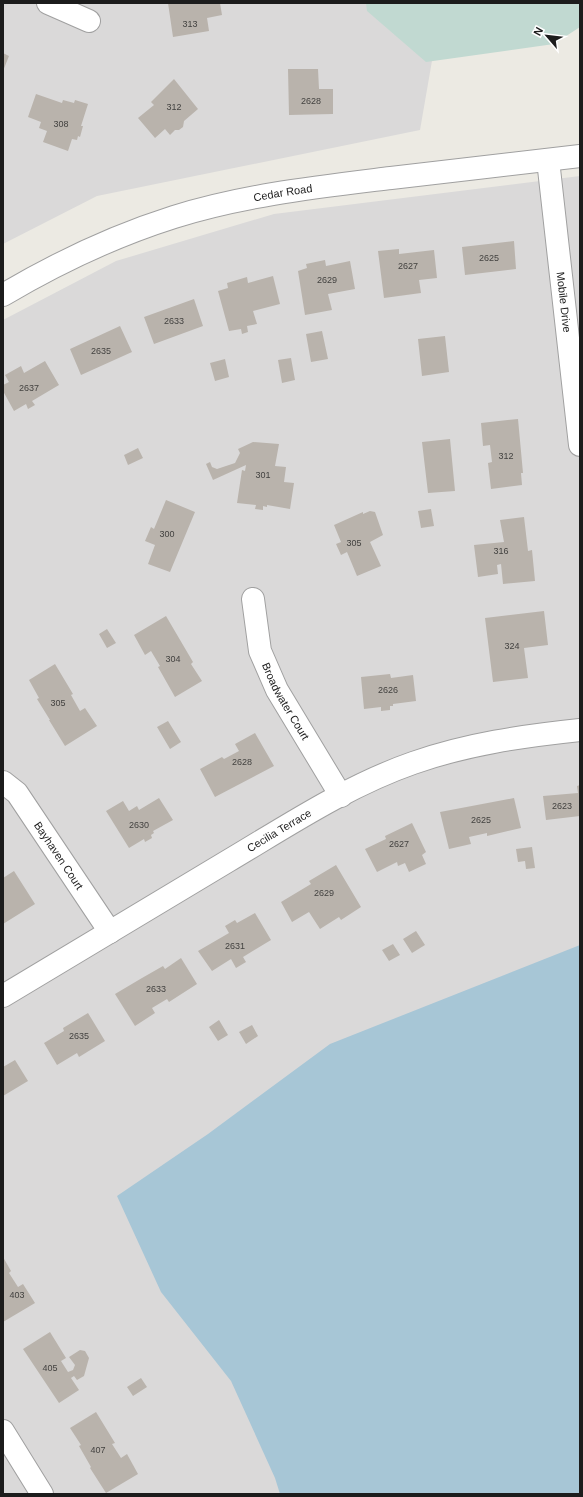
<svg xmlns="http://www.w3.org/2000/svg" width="583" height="1497" viewBox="0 0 583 1497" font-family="Helvetica,sans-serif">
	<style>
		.residential { fill: #dad9d9 }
		.wetland { fill: #c1d9d1 }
		.water { fill: #a7c6d6 }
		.building { fill: #b9b3ac }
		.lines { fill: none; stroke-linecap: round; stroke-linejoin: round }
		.minor-casing { stroke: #a0a0a0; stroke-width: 24 }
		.tertiary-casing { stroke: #a0a0a0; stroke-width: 24 }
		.minor { stroke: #fff; stroke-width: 22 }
		.tertiary { stroke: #fff; stroke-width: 22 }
		.labels { text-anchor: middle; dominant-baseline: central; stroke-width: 4; stroke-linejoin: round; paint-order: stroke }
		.number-label { font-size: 9px; fill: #434240 }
		.street-label { font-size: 11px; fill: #1c1c1c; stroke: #fff }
	</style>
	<rect width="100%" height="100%" fill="#eceae3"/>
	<path class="residential" d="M3 3H442L420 130 97 196 3 244Z
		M580 176V1494H3V320L116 261 274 214Z"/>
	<path class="wetland" d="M366 3H580V27L554 44 426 62 367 11Z"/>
	<path class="water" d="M580 945V1494H280L275 1478 231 1381 161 1292 117 1196 208 1134 330 1044Z"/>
	<path class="building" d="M168 3H220L222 15 207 18 209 31 173 37Z
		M3 53 9 56 3 71Z
		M288 69H318L319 89H333V114L289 115Z
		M174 79 198 109 184 121 183 127 179 130H175L170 135 165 129 155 138 138 118 154 105 151 102Z
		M36 94 62 103 63 100 74 103 75 100 88 104 81 126H83L80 137 78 136 77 140 72 139 68 151 43 142 47 131 39 128 41 122 28 117Z
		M514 241 516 269 465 275 462 247Z
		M399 249V254L434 250 437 278 419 280 421 293 384 298 378 251Z
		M325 260 326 266 350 261 355 289 328 294 332 310 305 315 298 271 307 268 306 264Z
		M273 276 280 304 253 311 257 324 247 326 248 332 242 334 241 329 229 331 218 291 228 288 227 283 247 277 248 283Z
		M194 299 203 326 154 344 144 317Z
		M120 326 132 352 81 375 70 349Z
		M322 331 328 359 311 362 306 334Z
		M445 336 449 372 422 376 418 339Z
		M291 358 295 380 282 383 278 360Z
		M225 359 229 377 215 381 210 363Z
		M45 361 59 385 32 401 35 405 28 409 26 404 14 411 3 391V385L9 382 5 375 21 366 24 373Z
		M518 419 523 473H521L522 485 491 489 488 463 492 462 490 445 483 446 481 423Z
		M450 439 455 491 428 493 422 442Z
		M253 442 279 444 275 466 286 467 284 482 294 483 290 509 267 505V507L263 506V510L255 509 256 505 237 503 242 470 245 471 246 465 213 480 206 464 210 462 212 467 217 469 235 463 240 453 238 449Z
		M138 448 143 458 128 465 124 455Z
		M166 500 195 512 170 572 148 564 155 545 145 541 151 527 154 529Z
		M431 509 434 526 421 528 418 511Z
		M370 511 375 512 383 535 370 542 381 566 357 576 347 552 341 555 336 544 341 542 334 525 363 512V514Z
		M524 517 528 551 532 550 535 581 503 584 501 564 497 565 498 574 478 577 474 545 504 542 500 520Z
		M544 611 548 645 524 648 528 678 493 682 485 618Z
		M166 616 193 662 191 664 202 681 175 697 158 667 160 666 151 651 145 655 134 635Z
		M107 629 116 643 107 648 99 634Z
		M55 664 73 694 71 695 80 711 85 708 97 726 65 746 49 720H50L37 699 39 698 29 680Z
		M390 674 391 678 413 675 416 701 393 704V706H390V710L381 711V707L364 709 361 677Z
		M168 721 181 742 170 749 157 727Z
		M255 733 274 766 215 797 200 769 222 757 224 759 239 751 235 744Z
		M580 785V816L546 820 543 796 578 793 577 786Z
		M159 798 173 820 153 831 154 833 151 835 152 838 145 842 144 839 129 848 106 811 123 801 129 811 137 806 139 810Z
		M514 798 521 828 487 836V833L469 837 471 844 449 849 440 812Z
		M412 823 426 852 422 855 426 864 409 872 405 863 398 866 397 862 377 872 365 849 386 839 385 836Z
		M532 847 535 868 526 869 525 861 518 862 516 849Z
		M336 865 361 907 341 920 339 917 320 929 309 912 292 922 281 902 311 884 309 881Z
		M14 871 35 904 3 924V878Z
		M255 913 271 940 243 957 246 962 236 968 231 959 212 971 198 951 229 933 225 926 235 920 237 923Z
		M416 931 425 945 412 953 403 939Z
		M393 944 400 955 389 961 382 950Z
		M181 958 197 984 169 1002 167 999 152 1008 155 1013 135 1026 115 994 142 978 163 966 165 969Z
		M88 1013 105 1041 79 1057 77 1053 57 1065 44 1043 64 1031 63 1028Z
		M219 1020 228 1035 218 1041 209 1027Z
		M252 1025 258 1036 246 1044 239 1032Z
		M15 1060 28 1081 3 1096V1067Z
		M3 1257 11 1271 9 1273 18 1287 23 1284 35 1303 3 1322Z
		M50 1332 66 1358 61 1361 68 1372 73 1370 75 1365 69 1357 80 1350 85 1351 89 1358 84 1376 77 1380 74 1376 71 1378 79 1390 59 1403 23 1349Z
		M141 1378 147 1387 133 1396 127 1387Z
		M96 1412 115 1443 112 1444 121 1458 127 1454 138 1474 106 1493 90 1468 91 1467 79 1446 81 1445 70 1428Z"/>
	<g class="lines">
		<g class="minor-casing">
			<g id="minor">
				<path d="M48 3 89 21"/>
				<path id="s1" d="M548 160 580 445"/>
				<path id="s2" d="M253 599 260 651 277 690 341 796"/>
				<path id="s3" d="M3 782 17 793 110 932"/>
				<path id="s4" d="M3 996C78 951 153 906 228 861 287 826 347 786 413 763 467 744 523 736 580 730"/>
				<path d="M3 1431 42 1494"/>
			</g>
		</g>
		<g class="tertiary-casing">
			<g id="tertiary">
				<path id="s5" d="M3 295C57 263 114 236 174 217 244 195 318 187 391 178 454 171 517 163 580 156"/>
			</g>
		</g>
		<use href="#minor" class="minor"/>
		<use href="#tertiary" class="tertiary"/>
	</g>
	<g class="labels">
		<g class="number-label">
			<text x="190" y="24">313</text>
			<text x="311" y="101">2628</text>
			<text x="174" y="107">312</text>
			<text x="61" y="124">308</text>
			<text x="489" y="258">2625</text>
			<text x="408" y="266">2627</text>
			<text x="327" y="280">2629</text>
			<text x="174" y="321">2633</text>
			<text x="101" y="351">2635</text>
			<text x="29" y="388">2637</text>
			<text x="506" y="456">312</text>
			<text x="263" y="475">301</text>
			<text x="167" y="534">300</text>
			<text x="354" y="543">305</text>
			<text x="501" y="551">316</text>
			<text x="512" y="646">324</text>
			<text x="173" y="659">304</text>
			<text x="388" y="690">2626</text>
			<text x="58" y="703">305</text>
			<text x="242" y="762">2628</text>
			<text x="562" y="806">2623</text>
			<text x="481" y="820">2625</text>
			<text x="139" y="825">2630</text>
			<text x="399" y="844">2627</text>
			<text x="324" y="893">2629</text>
			<text x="235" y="946">2631</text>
			<text x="156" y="989">2633</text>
			<text x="79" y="1036">2635</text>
			<text x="17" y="1295">403</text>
			<text x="50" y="1368">405</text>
			<text x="98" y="1450">407</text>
		</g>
		<g class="street-label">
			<text stroke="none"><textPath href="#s5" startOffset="300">Cedar Road</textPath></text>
			<text stroke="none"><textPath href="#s1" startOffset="143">Mobile Drive</textPath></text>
			<text stroke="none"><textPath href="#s2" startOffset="109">Broadwater Court</textPath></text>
			<text stroke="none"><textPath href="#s4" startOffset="322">Cecilia Terrace</textPath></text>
			<text stroke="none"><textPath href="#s3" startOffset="93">Bayhaven Court</textPath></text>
		</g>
	</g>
	<rect width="583" height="1497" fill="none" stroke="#1c1c1c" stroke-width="8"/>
	<g transform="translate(547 36) rotate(298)" stroke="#ffffff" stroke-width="3" paint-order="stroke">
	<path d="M0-3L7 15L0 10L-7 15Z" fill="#1c1c1c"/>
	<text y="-6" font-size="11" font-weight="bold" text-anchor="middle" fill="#1c1c1c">N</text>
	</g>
</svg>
